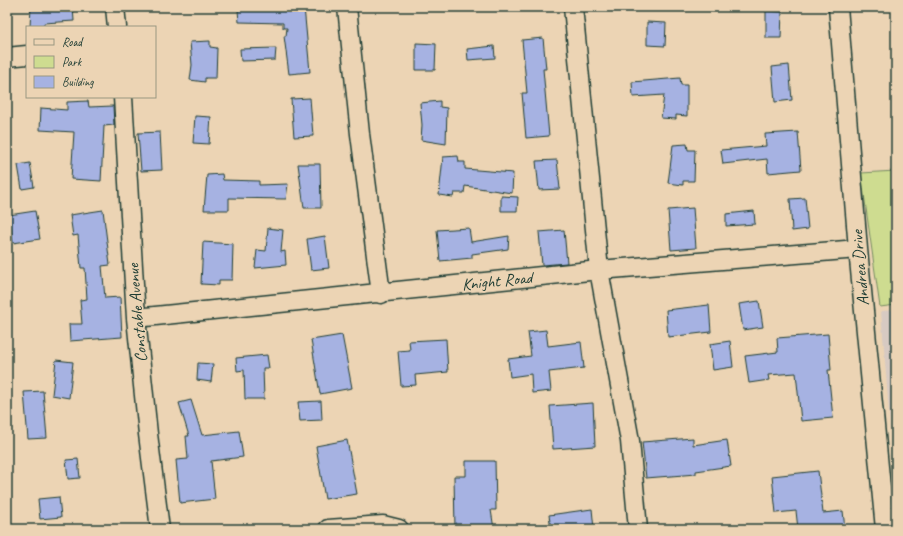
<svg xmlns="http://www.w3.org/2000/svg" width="903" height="536" viewBox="0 0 903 536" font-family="Caveat,sans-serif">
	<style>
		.built { fill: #d7cac2 }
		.green { fill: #cedc90; stroke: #768c62 }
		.building { fill: #a6b2e2; stroke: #1f3d34 }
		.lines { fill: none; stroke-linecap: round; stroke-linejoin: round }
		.street-casing { stroke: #1f3d34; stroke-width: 21 }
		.street { stroke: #ecd4b4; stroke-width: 18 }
		.labels { text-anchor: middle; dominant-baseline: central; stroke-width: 3; stroke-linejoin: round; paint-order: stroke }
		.street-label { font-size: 17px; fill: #1f3d34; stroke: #ecd4b4 }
	</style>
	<rect width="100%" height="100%" fill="#ecd4b4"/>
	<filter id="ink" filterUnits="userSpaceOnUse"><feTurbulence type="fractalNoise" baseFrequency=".025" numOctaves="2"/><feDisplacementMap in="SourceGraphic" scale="8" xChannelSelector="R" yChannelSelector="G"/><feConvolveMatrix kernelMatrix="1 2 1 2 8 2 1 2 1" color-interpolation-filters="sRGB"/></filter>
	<g filter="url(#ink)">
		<path class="built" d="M896 310V501L881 311Z"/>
		<path class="green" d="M896 171V305L880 307 861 173Z"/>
		<path class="building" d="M31 7H73L74 21 44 23V27H30Z
			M287 7H304L310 72 289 74 284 36H286L287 28H283V23L239 22 238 10H287Z
			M766 11 782 12 781 38H766Z
			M647 22 666 23 665 46 647 45Z
			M543 38 546 69H543L549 136 526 138 522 93H527L522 40Z
			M210 41V47L217 48 216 78H205V82L190 80 192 65 190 42Z
			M416 43 436 44 435 70H416Z
			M494 46 495 58 468 60 467 49Z
			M276 48 275 60 241 61 240 49Z
			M789 65 792 100 775 102 772 67Z
			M680 78 681 85H687V116L676 115V119L661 118 664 95 633 97 632 82Z
			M310 98 313 136 294 137 291 99Z
			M88 101 89 107 113 106 114 125 104 126 101 181 71 179 74 132 40 130 41 108 67 110V102Z
			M440 101V107L447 108 446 144 421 140 422 125 420 103Z
			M195 116 211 117 209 144 193 143Z
			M160 132 162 170 141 171 138 133Z
			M798 132 801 170 768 173 767 159 723 164 721 150 766 146 765 134Z
			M687 144 688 150H695L694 181H683V185L668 183 673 145Z
			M458 156 459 162H465V169L513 173 512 193 465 186 464 193H454L453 197 439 195 443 157Z
			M557 160 560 189 539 190 536 161Z
			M30 163 34 187 22 189 18 165Z
			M298 164H320L321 208H304Z
			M222 174 223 180 259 181V185L288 184 286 199 229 198V210H204L207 175Z
			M501 196 518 197 517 211H501Z
			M805 198 808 229 792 231 790 199Z
			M693 208 696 248 671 250 668 210Z
			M103 210 110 265 102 266 105 298 120 297 122 337 70 341 69 324H82L80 300 87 299 85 268H81L78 235 73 236 70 215Z
			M35 211 40 239 13 243 9 215Z
			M754 211 755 224 726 226V214Z
			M268 228 283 230 281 252 285 251 286 265 255 268 257 250 266 251Z
			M469 228 471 242 509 236 508 249 472 254V258L440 261 437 230Z
			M564 230 567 263 542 265 539 232Z
			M325 236 329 268 311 270 307 239Z
			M203 242 233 244 232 280H219V285L201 284Z
			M759 301 763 327 743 330 739 304Z
			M709 305 711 332 668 337 666 310Z
			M546 330 548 346 581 342 584 368 549 372 551 391 532 393 531 374 510 377 508 359 531 356 528 332Z
			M828 334 831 370H828L833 418 801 421 796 373 768 375 769 380 749 383 745 356 778 352 777 338Z
			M342 335 352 388 320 394 311 340Z
			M446 339 448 372 415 375 416 385 401 386 398 351 410 350 409 341Z
			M730 341 733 367 713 370 710 344Z
			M267 355 269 368H263L264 399H245L244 370 237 371 236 358Z
			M56 360 73 362 69 398 52 395Z
			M198 363 213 364 211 382 197 380Z
			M43 391 47 438 28 439 24 392Z
			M191 400 202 435 239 431 243 457 211 461 215 499 180 503 176 460 188 459 186 436H189L179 403Z
			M321 401 322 420 300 421 298 402Z
			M593 403 595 446 553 449 550 406Z
			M693 438V445L727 440 731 466 696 471V474L646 478 642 442Z
			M347 440 357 494 325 499 316 446Z
			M78 459 80 478 68 479 66 460Z
			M466 461H495L496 510H491L494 529H455L454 476H466Z
			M818 471 823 513 843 511 845 529H798L796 511 776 513 772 476Z
			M59 497 61 517 40 519 38 499Z
			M592 509 594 529H551L549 515Z"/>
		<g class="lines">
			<g class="street-casing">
				<path id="street" d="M115 7 117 27
					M347 7 360 134 381 294
					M573 7 599 270 630 441 638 529
					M838 7 858 249 885 529
					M7 57 27 55
					M123 97 136 318 148 434 160 529
					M136 318 599 270 858 249
					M328 529 383 525 399 529"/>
			</g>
			<use href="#street" class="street"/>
		</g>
	</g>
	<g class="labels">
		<g class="street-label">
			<text transform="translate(860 268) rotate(-95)">Andrea Drive</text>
			<text transform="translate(497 281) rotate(-6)">Knight Road</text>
			<text transform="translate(137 313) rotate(-95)">Constable Avenue</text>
		</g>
	</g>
	<rect width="903" height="536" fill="none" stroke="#ecd4b4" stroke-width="24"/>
	<rect x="12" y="12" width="879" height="512" fill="none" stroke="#1f3d34" stroke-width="1.5" filter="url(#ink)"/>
	<rect x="26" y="26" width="130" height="72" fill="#ecd4b4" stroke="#9a9881"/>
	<rect x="34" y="39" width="20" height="6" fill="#ecd4b4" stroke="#9a9881"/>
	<text x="62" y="46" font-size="12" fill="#1f3d34">Road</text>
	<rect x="34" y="56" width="20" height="12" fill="#cedc90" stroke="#9a9881"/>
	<text x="62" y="66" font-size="12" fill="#1f3d34">Park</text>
	<rect x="34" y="76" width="20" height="12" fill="#a6b2e2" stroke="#9a9881"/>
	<text x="62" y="86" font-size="12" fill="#1f3d34">Building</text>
</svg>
